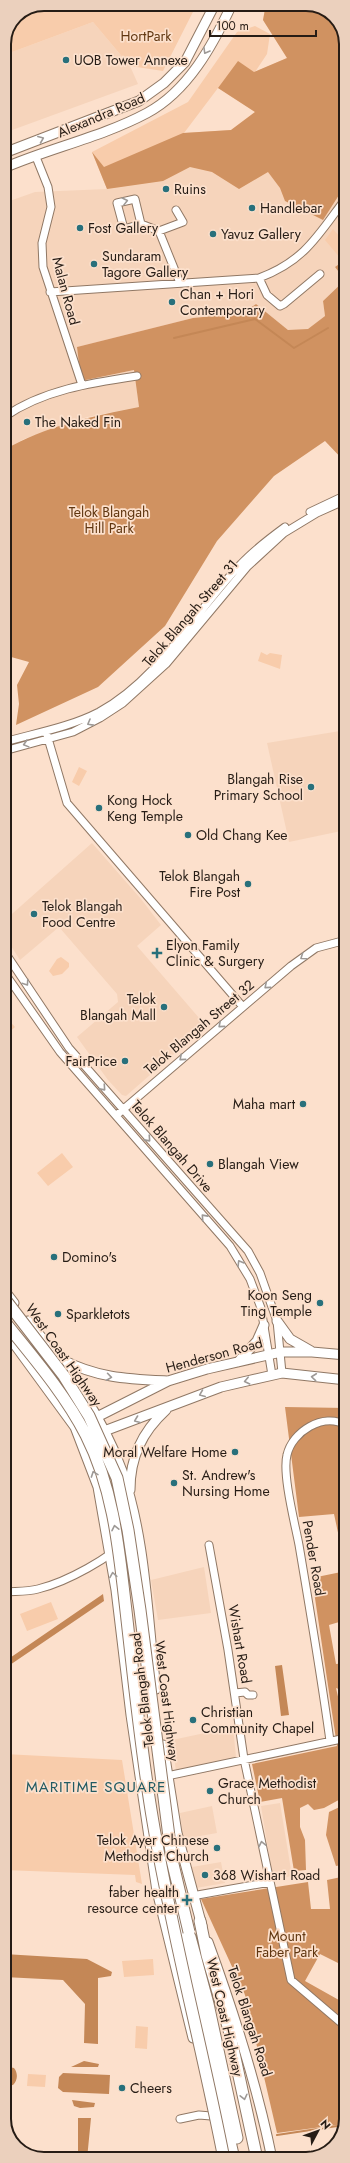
<svg xmlns="http://www.w3.org/2000/svg" width="350" height="2163" viewBox="0 0 350 2163" font-family="Jost,sans-serif">
	<style>
		.built { fill: #f6d4bb }
		.green { fill: #f8ccab; fill-rule: evenodd }
		.forest { fill: #d09261 }
		.water { fill: #c48756 }
		.lines { fill: none; stroke-linecap: round; stroke-linejoin: round }
		.stream { stroke: #c48756; stroke-width: 2 }
		.minor-casing { stroke: #907865; stroke-width: 9 }
		.major-casing { stroke: #907865; stroke-width: 11 }
		.highway-casing { stroke: #907865; stroke-width: 13 }
		.minor { stroke: #fff; stroke-width: 7 }
		.major { stroke: #fff; stroke-width: 9 }
		.highway { stroke: #fff; stroke-width: 11 }
		.highway-bridge-casing { stroke: #907865; stroke-width: 13; stroke-linecap: butt }
		.highway-bridge { stroke: #fff; stroke-width: 11 }
		.oneway { stroke: #9d9996 }
		.poi-dot { fill: #28707b; stroke: #fce0cc; stroke-width: 1.5 }
		.labels { text-anchor: middle; dominant-baseline: central; stroke-width: 3.5; stroke-linejoin: round; paint-order: stroke }
		.park-label { font-size: 14px; fill: #603610; stroke: #fce0cc }
		.poi-label { font-size: 14px; fill: #261c15; stroke: #fce0cc; text-anchor: start }
		.street-label { font-size: 14px; fill: #261c15; stroke: #fce0cc }
		.neighbourhood-label { font-size: 15px; letter-spacing: 1px; fill: #225b63; stroke: #fce0cc }
		.rim { fill: none; stroke: #261c15; stroke-width: 2 }
	</style>
	<rect width="100%" height="100%" fill="#fce0cc"/>
	<path class="built" d="M93 22 130 66 138 84 4 133V55Z
		M190 167 212 172 239 189 268 172 280 188 285 201 323 220 346 184V259L335 267 345 280 323 301 325 316 308 330H288L256 304 243 313 193 318 77 347 82 381 134 370 139 407 87 417 24 439 4 450V203L35 192 107 189 163 181Z
		M346 730V830L289 842 267 743Z
		M92 843 141 899 161 925 137 946 206 1026 126 1096 122 1095 108 1080 77 1037 118 1002 117 994 59 927 20 960 4 935V921Z
		M204 1567 211 1613 158 1620 151 1580Z
		M233 1727 236 1757 176 1772 172 1740Z
		M280 1803 292 1876 273 1879 261 1806Z
		M212 1806 217 1833 183 1839 180 1813Z
		M221 1862 225 1883 196 1888 192 1867Z"/>
	<path class="green" d="M44 4H197L163 71 130 66 93 22 4 55V44L16 15Z
		M266 4H311L334 15 346 39V184L323 220 285 201 280 188 268 172 239 189 212 172 190 167 163 181 107 189 92 152 188 102 237 32 255 26 270 34 267 54 255 72 287 58 263 20ZM218 88 255 112 231 130 184 133Z
		M333 229 346 244V255L341 259 325 240Z
		M261 652 267 655 270 653 282 655 280 669 258 661Z
		M79 767 87 771 79 786 72 782Z
		M61 957 69 963V967L62 974 53 976 49 971 57 959Z
		M4 1015 15 1027 4 1037Z
		M62 1153 73 1167 48 1186 37 1173Z
		M51 1602 58 1619 27 1631 20 1614Z
		M4 1754 122 1760 142 1884 136 1882 135 1875 4 1870Z
		M153 1959 154 1975 124 1977 122 1961Z
		M136 2026 148 2027 147 2049 135 2048Z
		M28 2074 46 2075 45 2087 27 2086Z"/>
	<path class="forest" d="M266 4H311L334 15 346 39V184L323 220 285 201 280 188 268 172 239 189 212 172 190 167 163 181 107 189 92 152 104 167 183 133 231 130 255 112 218 88 238 61 254 72 287 58 263 20Z
		M346 259V463L325 441 274 476 217 541 165 626 98 687 16 725 19 704 17 685 29 662 4 655V450C45 426 93 416 139 407L134 370 81 381 77 347 193 318 243 313 256 304 288 330 308 329 325 316 323 301 345 280 335 267Z
		M285 1407 346 1408V1570L334 1514 299 1517Z
		M346 1571V1620L329 1625 336 1664 346 1663V1701L344 1691 336 1688 346 1731V1796L324 1808 314 1810 308 1804 300 1808V1827L305 1840 306 1870 294 1871 282 1798 260 1802 252 1764 337 1746 312 1578Z
		M346 1804V1864L336 1866 326 1835 329 1812Z
		M346 1876V1967L320 1954 305 1981 346 2004V2119L344 2124 277 2133 245 1995 201 1899 308 1882 311 1909H330L327 1880Z"/>
	<path class="water" d="M103 1594 104 1601 4 1669V1662Z
		M282 1665 289 1715 281 1716 275 1666Z
		M4 1954 87 1959 112 1972 111 1976 98 1978V2044L84 2043 85 2004 63 1980 4 1977Z
		M84 2061 99 2064 98 2067H71Z
		M4 2066 14 2068C18 2073 18 2080 13 2085L4 2086Z
		M63 2073 110 2075 109 2094 63 2092 58 2088 59 2077Z
		M72 2100 95 2103 94 2107 80 2108 74 2106Z
		M78 2118H91L87 2159H75L78 2156Z"/>
	<g class="lines">
		<path class="stream" d="M174 338 255 319 294 348 328 328
			M277 2135 344 2125"/>
		<g class="minor-casing">
			<path id="minor" d="M36 157 48 187 51 207 42 243 43 267 82 385
				M343 223 346 221
				M141 224 135 199 117 203 124 229 141 224 159 231 183 222 176 210
				M159 231 180 283
				M259 278 267 295 280 306 284 304 320 274
				M50 292 259 278C305 261 318 235 346 198
				M4 417C43 390 90 383 137 376
				M310 512 346 495
				M47 735 67 803 243 1007
				M4 742C36 733 70 727 99 712 161 678 194 612 241 564 254 550 270 538 285 527
				M4 751 73 732 100 718 123 703 166 664 247 567 284 533 317 513 346 500
				M4 951 69 1048 248 1251 260 1273 277 1321 282 1373
				M4 972 60 1052 230 1246 250 1279 261 1308 272 1375
				M119 1113 291 966 316 948 346 940
				M209 1545 228 1650 244 1759 291 1980 346 2027
				M4 1592C15 1591 27 1592 38 1589 67 1582 110 1558 131 1537
				M235 1693 245 1692 248 1695H253
				M330 1741C321 1675 310 1610 299 1545 295 1524 282 1474 287 1455 292 1432 323 1412 346 1425
				M167 1776 346 1738
				M192 1896 270 1882
				M180 2119 199 2115 211 2116"/>
		</g>
		<g class="major-casing">
			<path id="major" d="M4 153 139 101 164 83 185 62 215 4
				M4 168C50 148 102 137 147 113 188 91 213 45 232 4
				M4 1290 14 1303
				M28 1321C66 1366 102 1415 122 1471 146 1540 147 1617 156 1689
				M277 1321 290 1339 311 1351
				M4 1330 75 1427 98 1487 116 1590 131 1715 157 1891 193 2038
				M61 1359C97 1378 127 1379 167 1381
				M238 1362 257 1341 264 1325
				M93 1419 168 1381 207 1369 281 1352H312L346 1355
				M99 1433 221 1387 282 1373 346 1380
				M130 1490C130 1457 142 1432 166 1410
				M163 1745 177 1833 202 1926
				M208 1942C234 2013 257 2084 272 2159"/>
		</g>
		<g class="highway-casing">
			<path id="highway" d="M164 1853 234 2159
				M200 1921 207 1955 229 2030 257 2159
				M190 1937 208 2004 237 2138"/>
		</g>
		<use href="#minor" class="minor"/>
		<use href="#major" class="major"/>
		<use href="#highway" class="highway"/>
		<g class="highway-bridge-casing">
			<path id="highway-bridge" d="M4 1298 64 1376 89 1416 117 1478 128 1530 140 1610 172 1860 189 1932
				M4 1321C33 1357 65 1394 86 1435 114 1490 119 1551 126 1611 134 1681 141 1752 153 1822 172 1935 202 2046 224 2159"/>
		</g>
		<use href="#highway-bridge" class="highway-bridge"/>
	</g>
	<defs><path id="oneway-chevron" d="M-2-3.5L2.5 0L-2 3.5" fill="none" stroke-width="1.6" stroke-linecap="round" stroke-linejoin="round"/></defs>
	<g class="oneway">
		<use href="#oneway-chevron" transform="translate(206 51) rotate(120)"/>
		<use href="#oneway-chevron" transform="translate(41 139) rotate(-22)"/>
		<use href="#oneway-chevron" transform="translate(125 201) rotate(-14)"/>
		<use href="#oneway-chevron" transform="translate(90 723) rotate(151)"/>
		<use href="#oneway-chevron" transform="translate(26 744) rotate(165)"/>
		<use href="#oneway-chevron" transform="translate(303 957) rotate(145)"/>
		<use href="#oneway-chevron" transform="translate(26 983) rotate(56)"/>
		<use href="#oneway-chevron" transform="translate(267 986) rotate(140)"/>
		<use href="#oneway-chevron" transform="translate(221 1025) rotate(139)"/>
		<use href="#oneway-chevron" transform="translate(182 1058) rotate(140)"/>
		<use href="#oneway-chevron" transform="translate(103 1088) rotate(48)"/>
		<use href="#oneway-chevron" transform="translate(148 1139) rotate(48)"/>
		<use href="#oneway-chevron" transform="translate(204 1217) rotate(-132)"/>
		<use href="#oneway-chevron" transform="translate(240 1263) rotate(-121)"/>
		<use href="#oneway-chevron" transform="translate(109 1377) rotate(8)"/>
		<use href="#oneway-chevron" transform="translate(314 1377) rotate(-174)"/>
		<use href="#oneway-chevron" transform="translate(247 1381) rotate(167)"/>
		<use href="#oneway-chevron" transform="translate(202 1394) rotate(158)"/>
		<use href="#oneway-chevron" transform="translate(137 1420) rotate(159)"/>
		<use href="#oneway-chevron" transform="translate(94 1474) rotate(-110)"/>
		<use href="#oneway-chevron" transform="translate(115 1528) rotate(-102)"/>
		<use href="#oneway-chevron" transform="translate(113 1575) rotate(-99)"/>
		<use href="#oneway-chevron" transform="translate(262 1844) rotate(-102)"/>
		<use href="#oneway-chevron" transform="translate(244 2097) rotate(77)"/>
	</g>
	<g class="poi-dot">
		<circle cx="66" cy="60" r="4"/>
		<circle cx="166" cy="189" r="4"/>
		<circle cx="252" cy="208" r="4"/>
		<circle cx="80" cy="228" r="4"/>
		<circle cx="213" cy="234" r="4"/>
		<circle cx="94" cy="264" r="4"/>
		<circle cx="172" cy="302" r="4"/>
		<circle cx="27" cy="422" r="4"/>
		<circle cx="311" cy="787" r="4"/>
		<circle cx="99" cy="808" r="4"/>
		<circle cx="188" cy="835" r="4"/>
		<circle cx="248" cy="884" r="4"/>
		<circle cx="34" cy="914" r="4"/>
		<path d="M155 947h4v4h4v4h-4v4h-4v-4h-4v-4h4z"/>
		<circle cx="164" cy="1007" r="4"/>
		<circle cx="125" cy="1061" r="4"/>
		<circle cx="303" cy="1104" r="4"/>
		<circle cx="210" cy="1164" r="4"/>
		<circle cx="54" cy="1257" r="4"/>
		<circle cx="320" cy="1303" r="4"/>
		<circle cx="58" cy="1314" r="4"/>
		<circle cx="235" cy="1452" r="4"/>
		<circle cx="174" cy="1483" r="4"/>
		<circle cx="193" cy="1720" r="4"/>
		<circle cx="210" cy="1791" r="4"/>
		<circle cx="217" cy="1848" r="4"/>
		<circle cx="205" cy="1875" r="4"/>
		<path d="M185 1894h4v4h4v4h-4v4h-4v-4h-4v-4h4z"/>
		<circle cx="122" cy="2088" r="4"/>
	</g>
	<g class="labels">
		<g class="park-label">
			<text x="146" y="36">HortPark</text>
			<text x="109" y="512">Telok Blangah<tspan x="109" dy="16">Hill Park</tspan></text>
			<text x="287" y="1936">Mount<tspan x="287" dy="16">Faber Park</tspan></text>
		</g>
		<g class="poi-label">
			<text x="74" y="60">UOB Tower Annexe</text>
			<text x="174" y="189">Ruins</text>
			<text x="260" y="208">Handlebar</text>
			<text x="88" y="228">Fost Gallery</text>
			<text x="221" y="234">Yavuz Gallery</text>
			<text x="102" y="256">Sundaram<tspan x="102" dy="16">Tagore Gallery</tspan></text>
			<text x="180" y="294">Chan + Hori<tspan x="180" dy="16">Contemporary</tspan></text>
			<text x="35" y="422">The Naked Fin</text>
			<text x="303" y="779" text-anchor="end">Blangah Rise<tspan x="303" dy="16">Primary School</tspan></text>
			<text x="107" y="800">Kong Hock<tspan x="107" dy="16">Keng Temple</tspan></text>
			<text x="196" y="835">Old Chang Kee</text>
			<text x="240" y="876" text-anchor="end">Telok Blangah<tspan x="240" dy="16">Fire Post</tspan></text>
			<text x="42" y="906">Telok Blangah<tspan x="42" dy="16">Food Centre</tspan></text>
			<text x="166" y="945">Elyon Family<tspan x="166" dy="16">Clinic &amp; Surgery</tspan></text>
			<text x="156" y="999" text-anchor="end">Telok<tspan x="156" dy="16">Blangah Mall</tspan></text>
			<text x="117" y="1061" text-anchor="end">FairPrice</text>
			<text x="295" y="1104" text-anchor="end">Maha mart</text>
			<text x="218" y="1164">Blangah View</text>
			<text x="62" y="1257">Domino's</text>
			<text x="312" y="1295" text-anchor="end">Koon Seng<tspan x="312" dy="16">Ting Temple</tspan></text>
			<text x="66" y="1314">Sparkletots</text>
			<text x="227" y="1452" text-anchor="end">Moral Welfare Home</text>
			<text x="182" y="1475">St. Andrew's<tspan x="182" dy="16">Nursing Home</tspan></text>
			<text x="201" y="1712">Christian<tspan x="201" dy="16">Community Chapel</tspan></text>
			<text x="218" y="1783">Grace Methodist<tspan x="218" dy="16">Church</tspan></text>
			<text x="209" y="1840" text-anchor="end">Telok Ayer Chinese<tspan x="209" dy="16">Methodist Church</tspan></text>
			<text x="213" y="1875">368 Wishart Road</text>
			<text x="179" y="1892" text-anchor="end">faber health<tspan x="179" dy="16">resource center</tspan></text>
			<text x="130" y="2088">Cheers</text>
		</g>
		<g class="street-label">
			<text transform="translate(101 115) rotate(-23)">Alexandra Road</text>
			<text transform="translate(66 291) rotate(75)">Malan Road</text>
			<text transform="translate(190 613) rotate(-49)">Telok Blangah Street 31</text>
			<text transform="translate(199 1027) rotate(-40)">Telok Blangah Street 32</text>
			<text transform="translate(172 1146) rotate(49)">Telok Blangah Drive</text>
			<text transform="translate(64 1355) rotate(55)">West Coast Highway</text>
			<text transform="translate(214 1355) rotate(-15)">Henderson Road</text>
			<text transform="translate(314 1558) rotate(80)">Pender Road</text>
			<text transform="translate(240 1644) rotate(80)">Wishart Road</text>
			<text transform="translate(142 1690) rotate(-97)">Telok Blangah Road</text>
			<text transform="translate(167 1701) rotate(83)">West Coast Highway</text>
			<text transform="translate(225 2017) rotate(77)">West Coast Highway</text>
			<text transform="translate(250 2021) rotate(72)">Telok Blangah Road</text>
		</g>
		<g class="neighbourhood-label">
			<text x="96" y="1787">MARITIME SQUARE</text>
		</g>
	</g>
	<path d="M0 0H350V2163H0ZM44 11H306A33 33 0 0 1 339 44V2119A33 33 0 0 1 306 2152H44A33 33 0 0 1 11 2119V44A33 33 0 0 1 44 11Z" fill="#ebd0bd" fill-rule="evenodd"/>
	<path class="rim" d="M44 11H306A33 33 0 0 1 339 44V2119A33 33 0 0 1 306 2152H44A33 33 0 0 1 11 2119V44A33 33 0 0 1 44 11Z"/>
	<g transform="translate(318 2131) rotate(49)" stroke="#fce0cc" stroke-width="3" paint-order="stroke">
	<path d="M0-3L7 15L0 10L-7 15Z" fill="#261c15"/>
	<text y="-6" font-size="11" font-weight="bold" text-anchor="middle" fill="#261c15">N</text>
	</g>
	<path d="M210 30v6h106v-6" fill="none" stroke="#261c15" stroke-width="2"/>
	<text x="216" y="30" font-size="12" fill="#261c15" stroke="#fce0cc" stroke-width="3" paint-order="stroke">100 m</text>
</svg>
